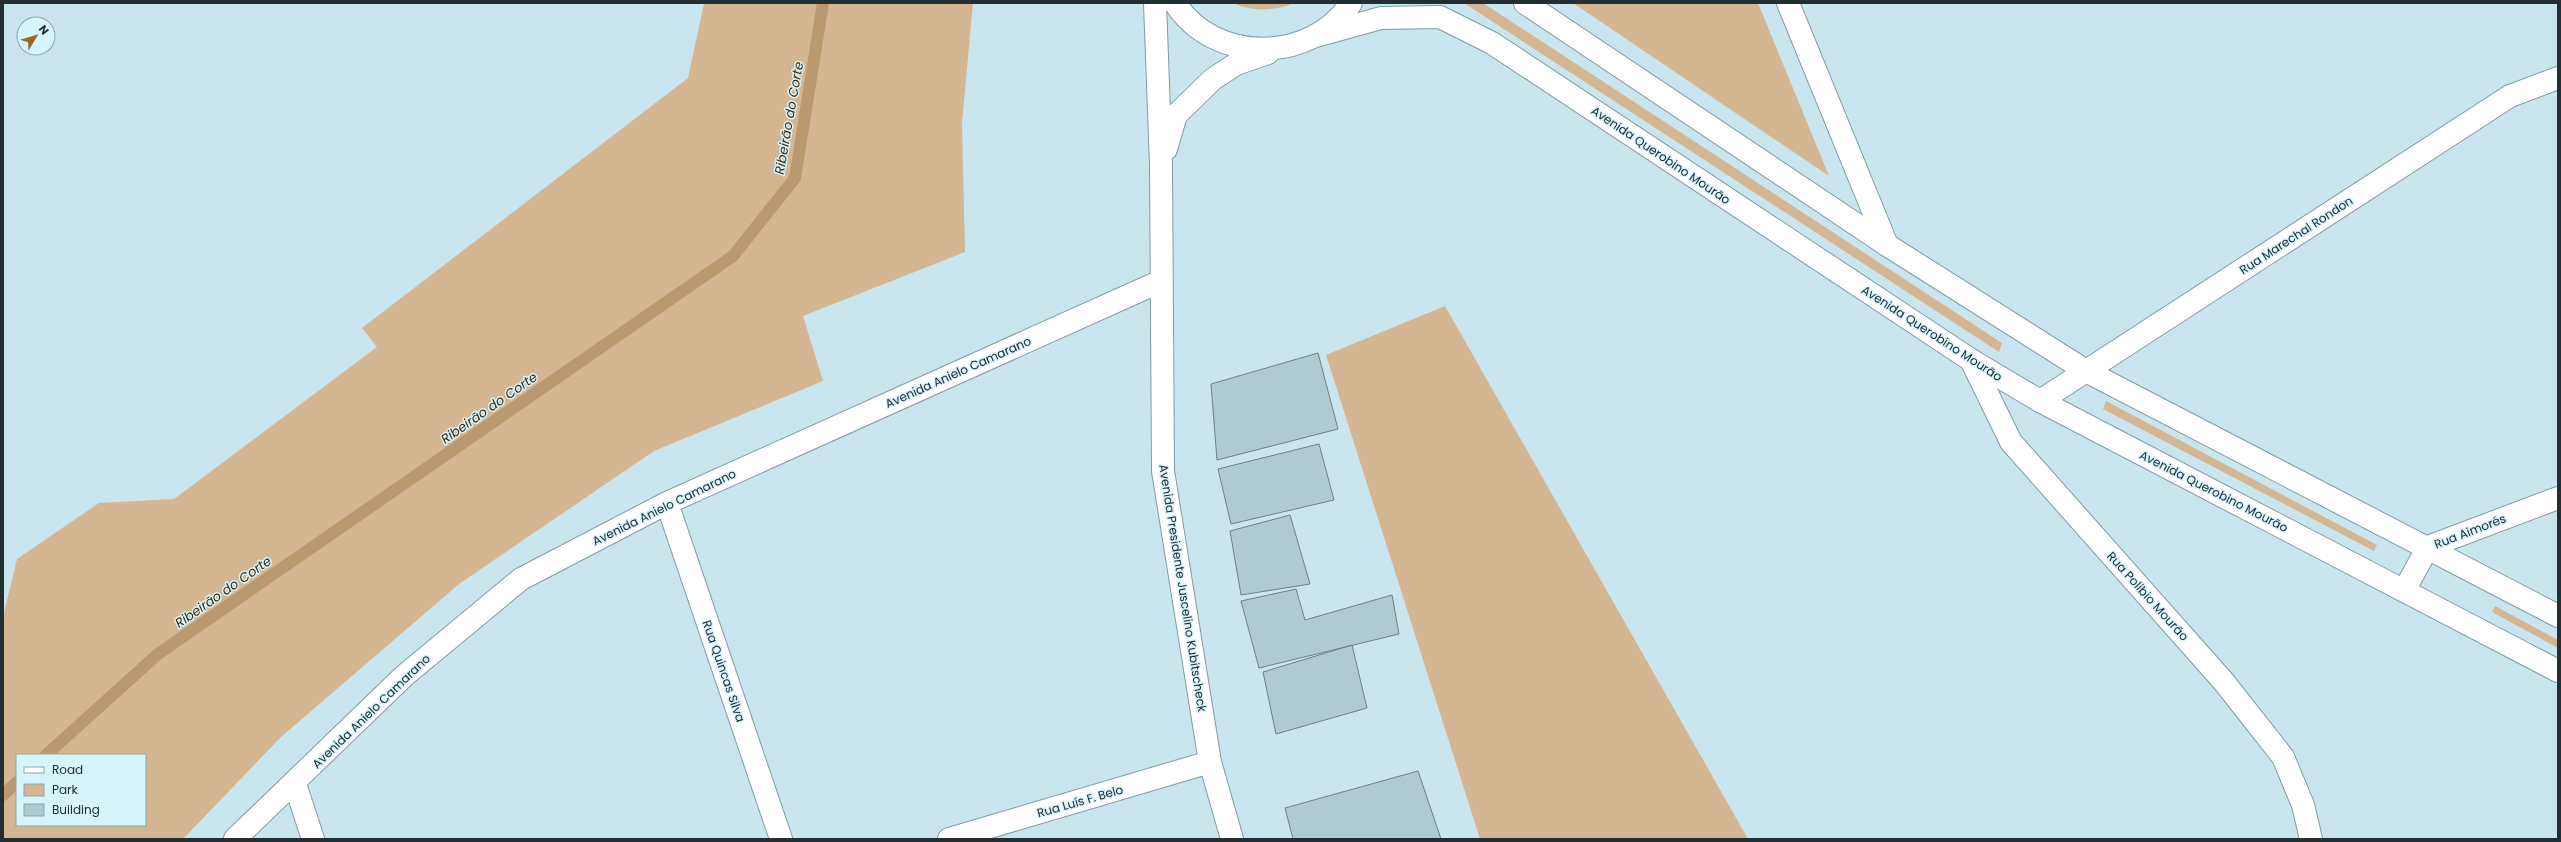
<svg xmlns="http://www.w3.org/2000/svg" width="2561" height="842" viewBox="0 0 2561 842" font-family="Poppins,sans-serif">
	<style>
		.green { fill: #d4b692; fill-rule: evenodd }
		.water { fill: #bb9970 }
		.lines { fill: none; stroke-linecap: round; stroke-linejoin: round }
		.stream { stroke: #bb9970; stroke-width: 12 }
		.building { fill: #aecad2; stroke: #67828a }
		.minor-casing { stroke: #809ba3; stroke-width: 24 }
		.tertiary-casing { stroke: #809ba3; stroke-width: 24 }
		.secondary-casing { stroke: #809ba3; stroke-width: 24 }
		.minor { stroke: #fff; stroke-width: 22 }
		.tertiary { stroke: #fff; stroke-width: 22 }
		.secondary { stroke: #fff; stroke-width: 22 }
		.labels { text-anchor: middle; dominant-baseline: central; stroke-width: 3; stroke-linejoin: round; paint-order: stroke }
		.street-label { font-size: 12px; fill: #222e31; stroke: #d6f4fc }
		.water-label { font-size: 13px; font-style: italic; fill: #422906; stroke: #d6f4fc }
	</style>
	<rect width="100%" height="100%" fill="#c9e6ef"/>
	<path class="green" d="M704 3H973L962 123 965 252 803 316 823 381 654 451 459 584 281 737 183 839H3V617L17 559 99 503 174 499 377 347 362 328 688 78ZM17 755H145V825H17Z
		M1233 3H1294C1274 11 1253 12 1233 3Z
		M1464 3H1483L2002 343 1999 352Z
		M1573 3H1758L1829 176Z
		M1445 306 1748 839H1480L1326 355Z
		M2106 401 2377 545 2374 551 2103 409Z
		M2495 606 2558 640V648L2492 612Z"/>
	<path class="water" d="M824 3 796 178 734 257 158 654 49 755H46L158 654 733 256 795 178Z"/>
	<g class="lines">
		<path class="stream" d="M46 755 158 654 733 256 795 178 823 3
			M3 795 17 782"/>
	</g>
	<path class="building" d="M1318 353 1338 429 1217 460 1211 384Z
		M1319 444 1334 500 1231 524 1218 469Z
		M1290 515 1310 584 1241 595 1230 531Z
		M1296 589 1305 620 1392 595 1399 634 1259 668 1241 601Z
		M1352 645 1367 708 1276 734 1263 672Z
		M1418 771 1441 839H1293L1285 808Z"/>
	<g class="lines">
		<g class="minor-casing">
			<path id="minor" d="M1788 3 1887 245
				M1971 360 2011 442 2224 682 2283 757 2303 805 2311 839
				M2040 401 2510 96 2558 78
				M667 503 781 839
				M295 784 313 839
				M235 839 404 676 521 579 667 503 1161 281
				M949 839 1210 762"/>
		</g>
		<g class="tertiary-casing">
			<path id="tertiary" d="M2405 589 2428 547 2558 498"/>
		</g>
		<g class="secondary-casing">
			<path id="secondary" d="M1155 3 1161 165 1163 471 1210 762 1232 839
				M1175 3C1214 64 1311 64 1351 3
				M1525 3 1887 245 2086 371 2558 616
				M1316 36 1381 18 1440 17 1492 43 1971 360 2040 401 2558 671
				M1166 149 1176 115 1213 79 1236 64 1268 53"/>
		</g>
		<use href="#minor" class="minor"/>
		<use href="#tertiary" class="tertiary"/>
		<use href="#secondary" class="secondary"/>
	</g>
	<g class="labels">
		<g class="street-label">
			<text transform="translate(1661 155) rotate(34)">Avenida Querobino Mourão</text>
			<text transform="translate(2296 235) rotate(-33)">Rua Marechal Rondon</text>
			<text transform="translate(1932 333) rotate(33)">Avenida Querobino Mourão</text>
			<text transform="translate(958 372) rotate(-24)">Avenida Anielo Camarano</text>
			<text transform="translate(2214 491) rotate(27)">Avenida Querobino Mourão</text>
			<text transform="translate(664 507) rotate(-26)">Avenida Anielo Camarano</text>
			<text transform="translate(2470 531) rotate(-21)">Rua Aimorés</text>
			<text transform="translate(1183 588) rotate(81)">Avenida Presidente Juscelino Kubitscheck</text>
			<text transform="translate(2148 596) rotate(48)">Rua Polibio Mourão</text>
			<text transform="translate(724 671) rotate(71)">Rua Quincas Silva</text>
			<text transform="translate(371 711) rotate(-44)">Avenida Anielo Camarano</text>
			<text transform="translate(1080 801) rotate(-16)">Rua Luís F. Belo</text>
		</g>
		<g class="water-label">
			<text transform="translate(789 118) rotate(-80)">Ribeirão do Corte</text>
			<text transform="translate(489 408) rotate(-35)">Ribeirão do Corte</text>
			<text transform="translate(223 592) rotate(-35)">Ribeirão do Corte</text>
		</g>
	</g>
	<rect width="2561" height="842" fill="none" stroke="#222e31" stroke-width="8"/>
	<rect x="16" y="754" width="130" height="72" fill="#d6f4fc" stroke="#8ea5ab"/>
	<rect x="24" y="767" width="20" height="6" fill="#ffffff" stroke="#8ea5ab"/>
	<text x="52" y="774" font-size="12" fill="#222e31">Road</text>
	<rect x="24" y="784" width="20" height="12" fill="#d4b692" stroke="#8ea5ab"/>
	<text x="52" y="794" font-size="12" fill="#222e31">Park</text>
	<rect x="24" y="804" width="20" height="12" fill="#aecad2" stroke="#8ea5ab"/>
	<text x="52" y="814" font-size="12" fill="#222e31">Building</text>
	<g transform="translate(36 36) rotate(52)"><circle r="19" fill="#d6f4fc" stroke="#8ea5ab"/>
	<path d="M0-3L7 15L0 10L-7 15Z" fill="#9d6920"/>
	<text y="-6" font-size="11" font-weight="bold" text-anchor="middle" fill="#222e31">N</text>
	</g>
</svg>
